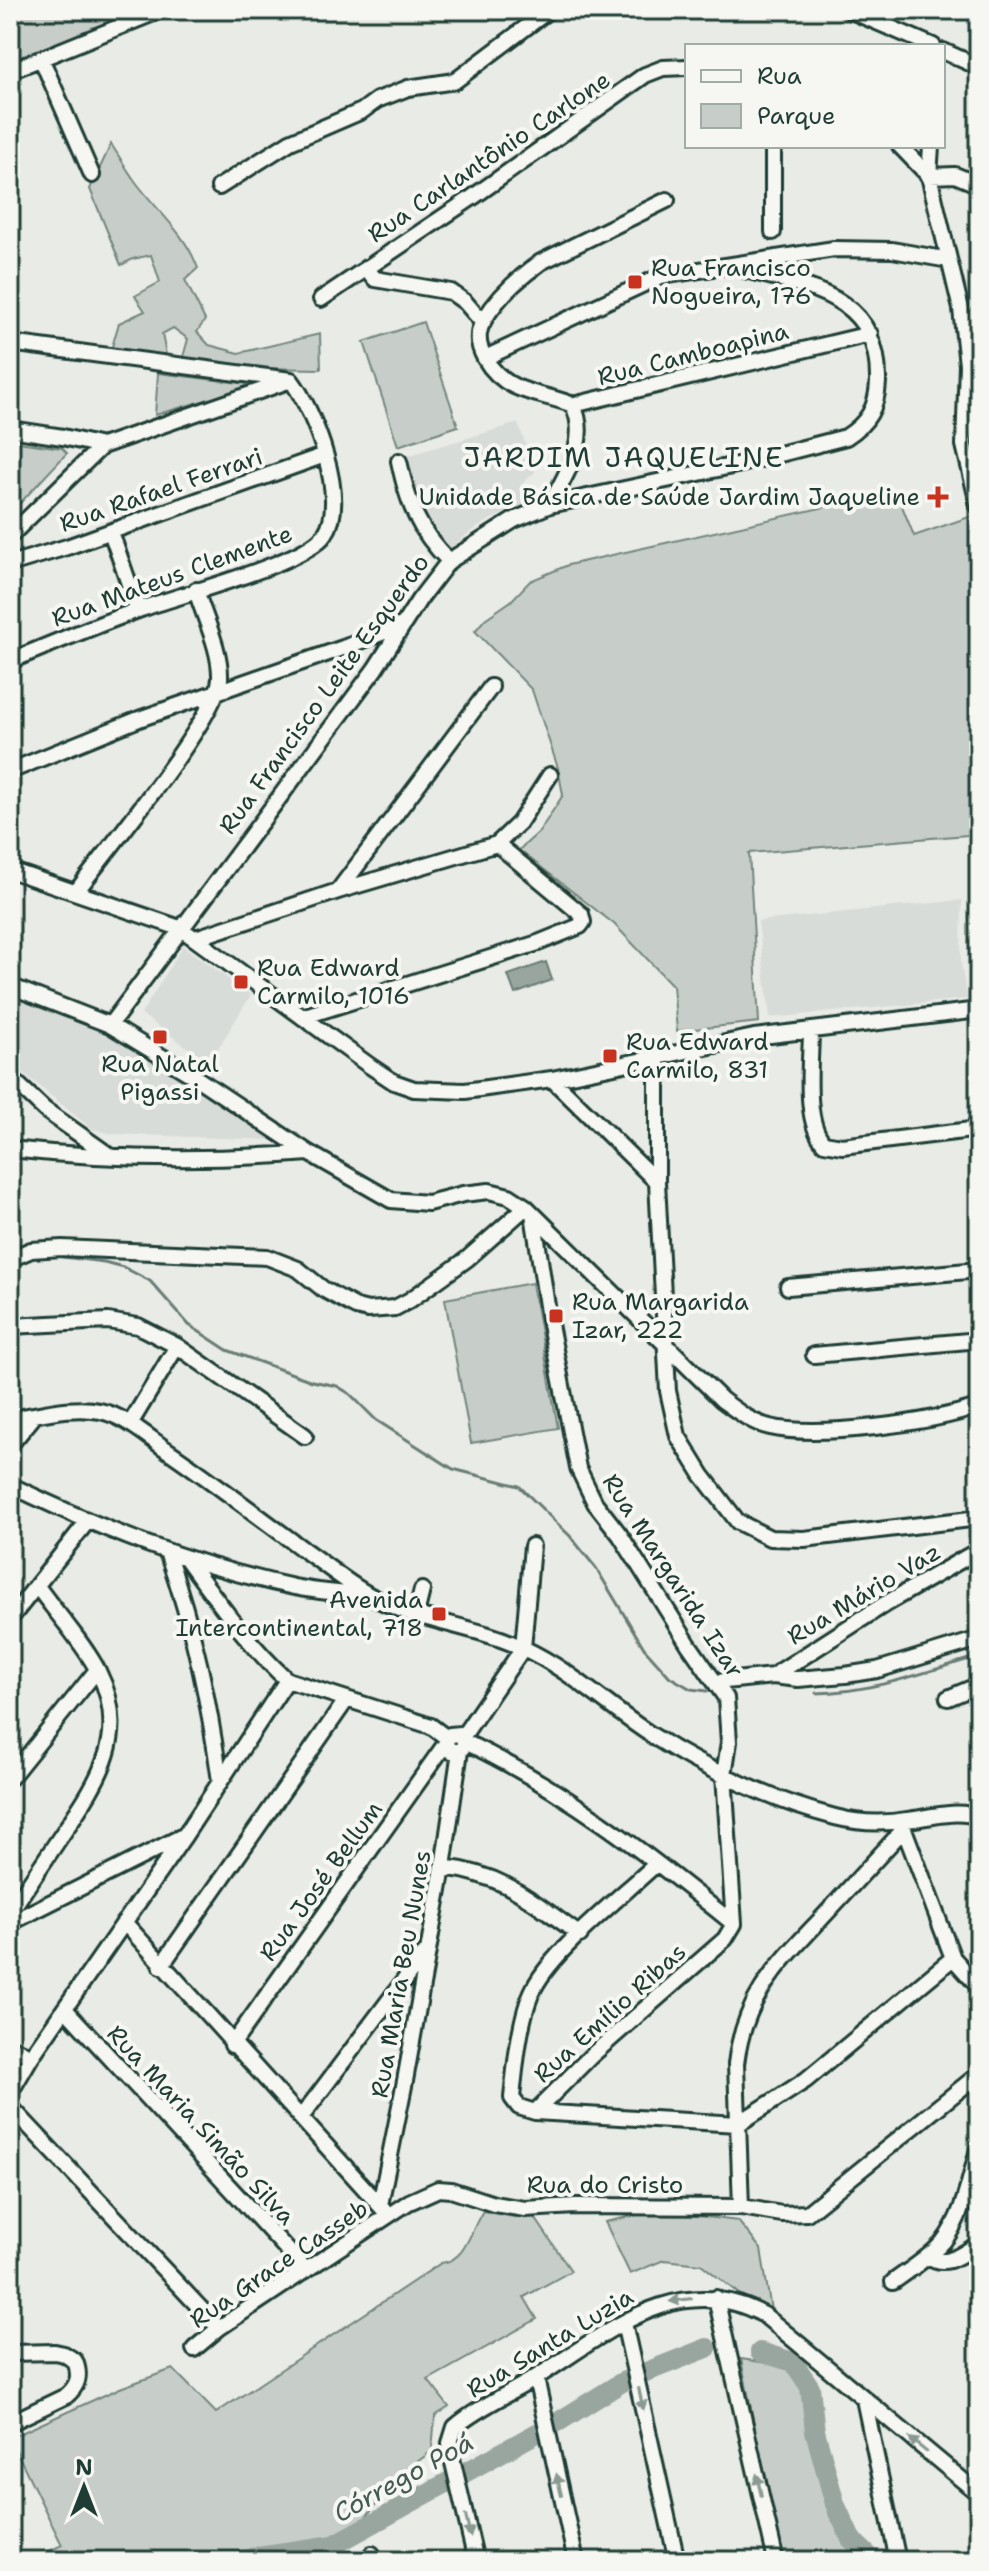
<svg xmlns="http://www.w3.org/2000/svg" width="989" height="2571" viewBox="0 0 989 2571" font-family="'Shantell Sans',sans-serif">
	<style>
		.built { fill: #d8dcd8 }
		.green { fill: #c7cec9; stroke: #73867e; stroke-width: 2 }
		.water { fill: #99a6a0; stroke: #687c75; stroke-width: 2 }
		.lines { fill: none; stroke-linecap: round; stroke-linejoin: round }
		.stream { stroke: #687c75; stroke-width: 3 }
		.river { stroke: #99a6a0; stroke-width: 20 }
		.minor-casing { stroke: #1f3d34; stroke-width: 20 }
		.minor { stroke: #f6f6f2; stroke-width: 14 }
		.oneway { fill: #8a9a93 }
		.poi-dot { fill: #c8321e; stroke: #f6f6f2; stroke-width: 3 }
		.labels { text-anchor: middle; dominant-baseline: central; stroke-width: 8; stroke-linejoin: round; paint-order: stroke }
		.street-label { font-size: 24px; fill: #1f3d34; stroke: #f6f6f2 }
		.poi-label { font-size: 24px; fill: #1f3d34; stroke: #f6f6f2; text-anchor: start }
		.water-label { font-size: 26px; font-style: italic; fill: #445c54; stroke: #f6f6f2 }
		.quarter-label { font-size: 28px; letter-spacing: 2px; fill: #1f3d34; stroke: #f6f6f2 }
	</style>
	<rect width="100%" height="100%" fill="#e9ebe7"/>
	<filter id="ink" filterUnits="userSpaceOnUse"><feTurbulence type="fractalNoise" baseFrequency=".0125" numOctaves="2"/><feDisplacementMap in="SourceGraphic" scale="16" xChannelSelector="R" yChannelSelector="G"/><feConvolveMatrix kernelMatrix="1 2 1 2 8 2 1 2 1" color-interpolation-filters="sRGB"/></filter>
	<g filter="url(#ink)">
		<path class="built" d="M518 423 535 472 521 485 536 501 491 519 469 533 443 554 393 460Z
			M962 900 961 963 967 999 770 1018 758 921Z
			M183 946 251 995 209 1063 141 1014Z
			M17 998 123 1037 271 1140 112 1134 92 1129 22 1072 10 1056V1001Z"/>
		<path class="green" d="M10 10H139L10 62Z
			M111 144C119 156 127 170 135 181 157 211 185 233 198 268L185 280 205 320 197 332 209 345 239 353 320 334 321 369 261 368 182 361 188 339 173 328 162 334 166 355 111 350 119 323 145 311 135 296 160 282 151 255 133 259 121 265 90 189Z
			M423 322 458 426 398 446 364 342Z
			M158 373 257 385 155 415Z
			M10 441 62 448 67 453 10 514Z
			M896 491 914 536 972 516 979 537V834L749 853 759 1022 677 1031 673 986 614 924 519 850 539 832 563 795 558 768 532 690 475 631 485 619 511 601 530 581 568 565Z
			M532 1283 558 1428 471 1443 445 1299Z
			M483 2211 514 2217 534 2216 571 2271 524 2297 537 2319 428 2380 449 2407 435 2416 432 2451 399 2475 365 2518 296 2561H27L62 2545 10 2438 120 2388 173 2369 216 2413 441 2263C467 2260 470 2230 483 2211Z
			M673 2213 738 2221 761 2249 771 2310 739 2294 701 2264 664 2260 630 2274 605 2222 637 2215Z
			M741 2359 787 2366 806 2386 815 2449 830 2516 851 2550 854 2561H782Z"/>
		<path class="water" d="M546 962 552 980 515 994 508 975Z"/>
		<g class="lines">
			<path class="stream" d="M10 1244 26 1245
				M63 1257 104 1262 123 1267 150 1281 189 1325 227 1350 312 1381 337 1386 350 1394 376 1420 453 1469 519 1486 570 1536 596 1568 644 1648 670 1677 691 1689 707 1691
				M816 1693C873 1692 925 1672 979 1656"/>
			<path class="river" d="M760 2352 793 2362 810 2387 815 2431 835 2504 851 2539 874 2561
				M646 2372 707 2348
				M558 2422 624 2381
				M241 2561 258 2556 334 2545 537 2433"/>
			<g class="minor-casing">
				<path id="minor" d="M849 10 933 46
					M943 51 979 67
					M41 58 92 175
					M10 71 161 10
					M773 146V232
					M900 146 929 176 955 175 979 185
					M931 146 929 176 961 309 967 365 964 445 979 508
					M219 187 290 142 362 111 377 100 408 88 455 81 549 10
					M366 268 375 279 451 292 465 302 483 323
					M321 299 473 197 645 75 663 68 687 67
					M10 343 291 380
					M485 358 661 276 834 249 892 250 949 260
					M573 405 870 334
					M10 429 63 437 102 446
					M399 461C408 504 418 530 449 561
					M550 505C566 473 590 441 573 405 554 397 533 395 514 386 492 375 468 345 484 320 497 298 520 277 541 262L667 200
					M111 532 138 610
					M10 536 102 446 291 380
					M10 564 67 547 325 455
					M10 661C53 643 96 625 141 609 179 595 306 563 325 534 349 500 314 410 291 380
					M10 771 139 719 343 648 402 625
					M10 870 180 928 370 1066 394 1082 414 1089 465 1091 552 1079 754 1037 979 1010
					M338 891 491 687
					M76 892C104 854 219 715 220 678 221 650 204 617 196 590
					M196 938 338 891 497 844 519 823 550 775
					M10 986 110 1025 192 1075 309 1153 391 1200 428 1203 463 1194 489 1191 509 1196 526 1207 722 1400C737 1411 752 1423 770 1427 816 1438 934 1423 979 1406
					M302 1017 538 943 580 926 583 922 581 914 497 844
					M110 1025 375 669 419 600 449 561 514 520 550 505 741 464 846 437C868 423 877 407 878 382 880 289 799 286 730 266
					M811 1030C811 1060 803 1122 824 1143L842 1146 979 1129
					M657 1057V1182L668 1391 678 1436 702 1475 738 1522 770 1538 804 1539 979 1518
					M10 1077 45 1110 110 1156
					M552 1079 657 1182
					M10 1149C110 1160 209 1161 309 1153
					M533 1214 549 1319 578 1468 595 1503 620 1535 689 1645 726 1698 729 1742 724 1775 734 1924
					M10 1259 31 1250 62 1248 267 1257 298 1269 323 1289 356 1307 368 1310 395 1308 410 1300 467 1259 526 1207
					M788 1287 979 1270
					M10 1326 108 1321 138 1326 177 1346 305 1436
					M814 1355 979 1340
					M10 1419C39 1415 71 1405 100 1411 125 1416 147 1436 167 1450 214 1482 259 1517 304 1550 326 1565 346 1582 369 1595 417 1622 474 1625 523 1648 571 1670 609 1708 653 1736 706 1770 775 1802 835 1817 858 1823 884 1824 907 1820 931 1817 956 1809 979 1817
					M130 1424 177 1346
					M10 1445 35 1415
					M10 1485C101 1529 194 1566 294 1587 318 1592 343 1593 367 1596
					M167 1552C194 1629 209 1701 220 1781
					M416 1614 422 1590
					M10 1619 87 1522
					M773 1676 885 1604 979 1550
					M287 1680 431 1726 447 1738
					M716 1682 773 1676 798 1679 845 1675 877 1670 979 1639
					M948 1698 979 1685
					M463 1736 523 1648 532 1546
					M465 1742C563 1788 651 1857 734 1924
					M10 1778 97 1670
					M904 1829 953 1958 979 1987
					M656 1864C622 1896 554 1949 534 1988 520 2014 515 2068 512 2098L519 2107 535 2112 738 2124 806 2080 953 1958
					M443 1867C504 1874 532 1901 580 1935
					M10 1912C29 1884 47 1857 65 1830 100 1778 130 1734 98 1671 83 1642 56 1613 37 1586
					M124 1922 384 2210
					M10 1923 181 1837
					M161 1966 347 1699
					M65 2009 306 2270
					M232 2045 446 1743
					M10 2046 31 2057
					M10 2093 31 2057 185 1835 287 1680C248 1644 217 1601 186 1558
					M10 2106 219 2328
					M535 2112 591 2056 725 1939 734 1924
					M302 2116 424 1954
					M380 2205 405 2081 443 1867 460 1751 465 1744 461 1734 450 1735C445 1740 445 1746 451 1751H460
					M741 2207 736 2064C744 1997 777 1966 821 1919 849 1889 876 1859 904 1829V1821
					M928 2256C947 2269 961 2254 979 2244
					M893 2282C909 2270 929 2258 943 2242 964 2216 970 2177 979 2146
					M716 2298 776 2561
					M624 2323 677 2561
					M194 2349 219 2328 306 2270 409 2202 438 2189 451 2190 494 2204 525 2209 575 2206 741 2207 782 2214 807 2213 979 2074
					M10 2353 55 2352 64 2354 75 2361C81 2376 78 2386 66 2396L10 2423
					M536 2378 576 2561
					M864 2399 898 2561
					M372 2554 373 2561
					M476 2561 451 2454 450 2443 455 2427C480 2406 512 2393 540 2375 609 2332 679 2269 764 2315L979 2494"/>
			</g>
			<use href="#minor" class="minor"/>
		</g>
		<defs><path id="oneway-solid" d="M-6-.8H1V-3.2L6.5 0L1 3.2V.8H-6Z" transform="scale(2)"/></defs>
		<g class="oneway">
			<use href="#oneway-solid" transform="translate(681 2300) rotate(172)"/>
			<use href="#oneway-solid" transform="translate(641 2399) rotate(78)"/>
			<use href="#oneway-solid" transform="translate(918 2445) rotate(-141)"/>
			<use href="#oneway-solid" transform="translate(559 2485) rotate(-103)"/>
			<use href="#oneway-solid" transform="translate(759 2485) rotate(-102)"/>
			<use href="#oneway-solid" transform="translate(468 2526) rotate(77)"/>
		</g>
	</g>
	<g class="poi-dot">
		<rect x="627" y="274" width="16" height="16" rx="4"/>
		<path d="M934 485h8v8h8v8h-8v8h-8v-8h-8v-8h8z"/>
		<rect x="233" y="974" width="16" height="16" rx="4"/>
		<rect x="152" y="1029" width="16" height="16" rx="4"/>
		<rect x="602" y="1048" width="16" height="16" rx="4"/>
		<rect x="548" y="1308" width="16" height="16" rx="4"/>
		<rect x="431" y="1606" width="16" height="16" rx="4"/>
	</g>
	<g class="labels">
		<g class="street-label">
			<text transform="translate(489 157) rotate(-34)">Rua Carlantônio Carlone</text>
			<text transform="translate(693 354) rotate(-14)">Rua Camboapina</text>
			<text transform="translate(161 490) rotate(-19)">Rua Rafael Ferrari</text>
			<text transform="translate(172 576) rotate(-20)">Rua Mateus Clemente</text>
			<text transform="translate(324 694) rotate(-54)">Rua Francisco Leite Esquerdo</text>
			<text transform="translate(673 1576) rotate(57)">Rua Margarida Izar</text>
			<text transform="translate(864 1594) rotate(-31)">Rua Mário Vaz</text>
			<text transform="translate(321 1881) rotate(-54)">Rua José Bellum</text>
			<text transform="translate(401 1974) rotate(-80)">Rua Maria Beu Nunes</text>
			<text transform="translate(610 2013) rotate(-42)">Rua Emílio Ribas</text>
			<text transform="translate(201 2125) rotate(47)">Rua Maria Simão Silva</text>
			<text x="605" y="2185">Rua do Cristo</text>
			<text transform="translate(279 2264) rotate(-34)">Rua Grace Casseb</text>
			<text transform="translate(550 2343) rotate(-31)">Rua Santa Luzia</text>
		</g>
		<g class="poi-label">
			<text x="651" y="268">Rua Francisco<tspan x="651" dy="28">Nogueira, 176</tspan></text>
			<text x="920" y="497" text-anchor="end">Unidade Básica de Saúde Jardim Jaqueline</text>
			<text x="257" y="968">Rua Edward<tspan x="257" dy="28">Carmilo, 1016</tspan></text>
			<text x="626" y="1042">Rua Edward<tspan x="626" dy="28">Carmilo, 831</tspan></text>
			<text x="160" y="1064" text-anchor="middle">Rua Natal<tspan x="160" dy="28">Pigassi</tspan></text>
			<text x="572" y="1302">Rua Margarida<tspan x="572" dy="28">Izar, 222</tspan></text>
			<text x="423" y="1600" text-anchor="end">Avenida<tspan x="423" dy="28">Intercontinental, 718</tspan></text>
		</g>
		<g class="water-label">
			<text transform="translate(403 2477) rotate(-29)">Córrego Poá</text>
		</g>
		<g class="quarter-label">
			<text x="624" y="457">JARDIM JAQUELINE</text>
		</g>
	</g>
	<rect width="989" height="2571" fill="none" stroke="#f6f6f2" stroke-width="40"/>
	<rect x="20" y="20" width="949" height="2531" fill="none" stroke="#1f3d34" stroke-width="3" filter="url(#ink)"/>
	<rect x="685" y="44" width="260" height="104" fill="#f6f6f2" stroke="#a0aca6" stroke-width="2"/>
	<rect x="701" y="70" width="40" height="12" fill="#f6f6f2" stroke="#a0aca6" stroke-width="2"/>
	<text x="757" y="84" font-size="24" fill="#1f3d34">Rua</text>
	<rect x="701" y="104" width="40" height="24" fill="#c7cec9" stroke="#a0aca6" stroke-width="2"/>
	<text x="757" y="124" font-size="24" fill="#1f3d34">Parque</text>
	<g transform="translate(84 2487)" stroke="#f6f6f2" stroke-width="6" paint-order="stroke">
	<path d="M0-6L14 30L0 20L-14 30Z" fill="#1f3d34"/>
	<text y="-12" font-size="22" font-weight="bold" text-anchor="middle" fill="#1f3d34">N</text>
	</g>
</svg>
